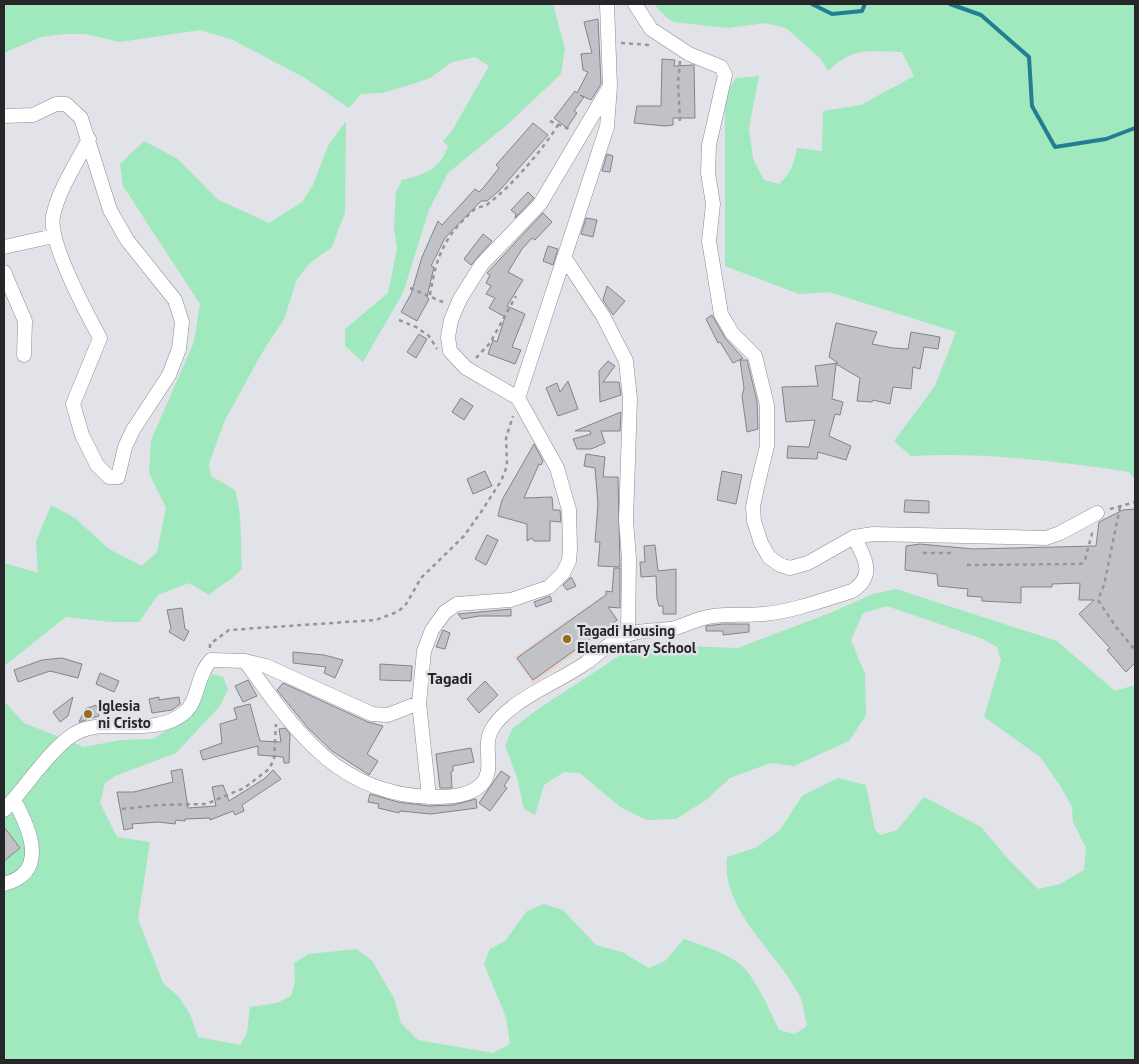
<svg xmlns="http://www.w3.org/2000/svg" width="1139" height="1064" viewBox="0 0 1139 1064" font-family="'PT Sans',sans-serif">
	<style>
		.education { fill: #ebd4c9 }
		.green { fill: #a0e8bd }
		.lines { fill: none; stroke-linecap: round; stroke-linejoin: round }
		.stream { stroke: #247e93; stroke-width: 4 }
		.building { fill: #c1c2c8; stroke: #838489 }
		.minor-casing { stroke: #8b8c92; stroke-width: 15 }
		.path { stroke: #95969a; stroke-width: 2.5; stroke-dasharray: 4 4; stroke-linecap: butt }
		.minor { stroke: #fff; stroke-width: 14 }
		.poi-dot { fill: #966d19; stroke: #e1e3e8; stroke-width: 2 }
		.labels { text-anchor: middle; dominant-baseline: central; stroke-width: 5; stroke-linejoin: round; paint-order: stroke }
		.poi-label { font-size: 15px; font-weight: bold; fill: #272729; stroke: #e1e3e8; text-anchor: start }
		.neighbourhood-label { font-size: 16px; font-weight: bold; fill: #272729; stroke: #e1e3e8 }
	</style>
	<rect width="100%" height="100%" fill="#e1e3e8"/>
	<path class="education" d="M602 596 620 621 533 684 514 657Z"/>
	<path class="green" d="M4 4H553L565 49 561 74 508 124 448 173 429 210 403 293 363 362 345 346V329L388 293 397 249 394 227 396 192 402 180C424 175 441 169 448 146L443 141 452 131 489 66 475 57 452 62 430 78 416 83 382 93 361 94 349 108 305 78 233 40 200 30 120 42 86 34H64L41 37 4 53Z
		M654 4H1135V479L1129 472C1057 461 984 452 911 456L894 441 935 386 956 332 829 292 799 294 725 266V109L728 90 736 78 759 76 749 128 753 159 764 180 779 184C791 173 794 164 797 148L822 151 823 111 861 105 914 76 902 52C867 52 855 46 828 71L821 59 786 28 765 23 728 28 673 22 665 16Z
		M346 121 345 213 332 247 309 264 297 279 284 319 262 353 225 420 209 464 211 476 235 490C243 517 240 542 242 569 232 580 220 585 209 595L189 583 158 595 139 622H111L66 617 4 666V563L38 573 36 541 51 505 75 518 109 549 142 566 157 552 166 508 149 473 151 440 194 342 200 304 123 186 120 164 144 141 178 159 217 199 269 223 302 202 313 185 328 146Z
		M896 589 1057 641 1115 691 1135 685V1060H4V701L24 723 84 747 121 740 153 739 190 715 212 674 223 677 228 689 220 706 176 753 115 776 105 783 100 803 117 837 150 842 138 919 163 983 178 996 190 1014 198 1037 240 1045 247 1033 250 1007 277 1003 291 996 295 981 294 963 309 954 357 949 372 961 394 998 401 1023 418 1040 493 1053 510 1044 506 1017 484 964 490 949 505 941 527 911 544 904 563 910 596 945 622 952 649 968 665 961 684 939C703 946 726 952 742 966 757 980 770 1012 779 1030L795 1034 807 1026C804 1016 804 1002 798 993 775 950 721 910 727 857L755 848 780 830 802 796 838 778 866 785 875 830 881 835 897 830 924 797 981 827 1008 859 1038 889 1060 884 1084 870 1086 848 1073 822 1072 807 1061 787 1040 757 984 717 1001 660 997 647 983 639 887 606 863 613 851 640 865 674 866 715 849 741 794 766 771 763 730 778 706 800 676 819 647 820 620 807 580 773 564 772 544 785 535 815 524 809 517 777 505 746 512 729 535 711 622 654 656 645 738 648 830 613 873 594Z"/>
	<g class="lines">
		<path class="stream" d="M812 4 832 14 862 11 865 4
			M950 4 981 15 1029 57 1032 106 1055 147 1106 139 1135 128"/>
	</g>
	<path class="building" d="M598 19 601 84 591 100 580 95 584 97 574 111 577 113 567 128 554 118 575 91 577 93 588 72 583 70 581 54 592 53 584 22Z
		M662 59 675 60 674 66 694 65 695 118H673V125L665 126 634 123 637 106H661Z
		M533 123 548 135 500 190 487 201H481L445 238 431 266 434 267 427 297 429 299 417 321 401 312 411 294 422 257 438 221 442 225 475 189 479 192 484 187 499 168 496 165Z
		M607 154 613 156 610 172 602 171Z
		M528 192 534 198 515 218 516 214 511 210Z
		M543 213 552 222 535 240 532 238 522 249 508 272 523 280 507 306 525 314 512 347 521 350 515 364 488 354 493 340 497 342 505 317 489 308 495 298 486 294 491 286 486 283 490 275 487 273Z
		M586 218 597 220 593 237 581 234Z
		M483 234 492 241 471 265 464 259Z
		M548 246 558 249 553 265 543 261Z
		M607 286 625 301 613 315 603 300Z
		M712 315 725 338 743 358 733 363 720 342 718 343 706 319Z
		M836 323 877 332 872 344 893 348 908 349 911 332 940 337 938 349 924 347 920 369 913 367 911 389 893 387 890 404 873 400 872 402 857 401 860 378 836 364 832 399 843 402 840 415 835 414 829 436 851 446 846 460 818 452 817 459 787 458 788 446 809 447 815 420 786 422 782 387 818 386 815 366 838 363 829 357Z
		M419 334 427 339 416 358 407 352Z
		M740 360H747L757 401 758 429 747 432 742 396 744 388Z
		M608 361 615 366 603 382H619L621 395 600 402 599 371Z
		M568 381 578 409 558 416 546 388 557 383 560 392Z
		M461 398 473 406 464 420 452 412Z
		M621 412 620 431H601L605 443 591 449H577L573 439 591 434 590 431H575Z
		M534 444 543 461 541 465 539 464 524 498 552 497 553 510H560L561 522 550 521V541H534L532 538 527 541V524L498 516 502 500Z
		M586 454 605 457 603 477H618L620 567 598 566 600 542H595L598 504 595 468 584 466Z
		M485 471 492 486 473 494 467 479Z
		M722 471 742 475 736 504 717 500Z
		M905 500 929 501V513L904 512Z
		M1135 509V663L1126 672 1107 650 1110 648 1079 614 1094 600H1079L1080 583 1052 584V587H1021V603L982 601V597L967 596 968 589 938 586 937 574 905 570 906 546 920 544 973 549 1096 546 1099 522 1123 510Z
		M487 535 498 540 486 565 475 559Z
		M655 545 658 571 676 569V614H663V606H659L657 599 656 576 641 577 640 562H645L644 546Z
		M614 568H620V608L608 607 617 620 533 680 517 658 606 595V591L612 592Z
		M571 577 576 586 567 590 563 585Z
		M550 596 552 601 536 607 534 602Z
		M182 608 185 629 189 631 184 641 169 632 171 628 167 610Z
		M511 609V616H479L462 619 458 614Z
		M722 624H749V632L723 635V631H706V626Z
		M443 630 450 633 445 649 436 647Z
		M293 652 324 655 343 660 335 678 324 673 326 667 293 663Z
		M62 658 82 664 78 678 50 671 18 682 14 670 42 660Z
		M380 664 412 666 411 681 380 680Z
		M100 673 119 681 114 692 96 684Z
		M248 680 257 696 243 702 235 686Z
		M485 681 498 695 479 713 467 699Z
		M283 683 368 722 383 726 367 754 378 761 369 775 332 751 308 728 277 690Z
		M73 697 68 716 60 722 53 712Z
		M159 697V700L179 697 180 704 172 710 152 713 149 699Z
		M250 704 260 741 281 742 279 729 285 728 290 734 289 763H284L283 757 258 755V746L203 760 200 751 222 743 220 724 237 719 234 708Z
		M96 705 99 716 79 722 85 709Z
		M471 748 474 762 453 766V771L451 772 452 788H440L436 754Z
		M182 769 188 808 216 806 212 787 223 785 229 801 264 779 273 770 281 779 242 805 244 811 235 815 233 811 210 820V818L185 819V821L176 820 175 824 158 822 132 824 133 828 124 830 117 792H134L173 782 171 771Z
		M501 771 510 777 504 786 507 788 490 811 479 803Z
		M370 794 398 802 429 806 453 805 476 799 477 808 431 814 400 811 399 813 378 808 379 804 368 802Z
		M4 827 20 848 4 861Z"/>
	<g class="lines">
		<g class="minor-casing">
			<path id="minor" d="M635 4 651 29 689 54 721 67 725 75 709 145 708 173 713 204 709 241 721 314 732 333 755 356 767 405V446L757 487 753 507 754 521 761 543 769 557 780 565 790 568 808 563 854 537 873 534 1046 538 1060 533 1097 513
				M4 116 33 115 56 104H66L81 118 110 210 127 240 175 300 182 322 179 349 169 375 133 430 125 447 118 477H109L97 465 82 435 73 404 100 338C87 314 48 241 53 216 59 189 76 164 89 139
				M4 247 54 236
				M564 257 603 316 626 361 630 399 626 520 629 559 628 634
				M4 272 25 321 24 355
				M518 398 607 127 610 86 607 4
				M245 661C295 730 337 795 432 797 449 797 469 797 482 784 495 769 483 750 490 733 503 702 560 682 587 662 600 653 611 640 627 635 641 629 660 631 675 628 686 625 696 619 708 617 726 613 746 616 764 614 794 611 823 600 852 591 876 576 865 558 854 537
				M429 797 419 703 424 651 432 630 445 612 457 604 511 600 549 587 563 573 569 561 570 548 569 510 557 468 518 398 466 368 450 351 448 337 451 320 460 299 482 264 540 204 610 86
				M4 810C25 789 55 741 80 731 112 718 155 737 184 713 199 701 196 676 211 660L245 661 266 666 372 714 388 715 419 703
				M4 884C49 872 30 829 14 800"/>
		</g>
		<path class="path" d="M621 43 650 45
			M680 61 678 83 680 122
			M550 121 569 129
			M410 288 445 303
			M430 295C436 256 445 235 475 209 480 206 485 207 489 203 511 187 544 148 558 125
			M399 320 416 327 429 336 437 349
			M476 358 490 343 516 296
			M1120 507 1104 585 1098 600 1116 627 1135 650
			M1110 509 1135 502
			M923 553H951
			M967 565 1081 564 1085 560 1093 530
			M210 648V644L229 630 376 620 397 612 405 606 421 578 464 536 483 509 501 481 507 466 506 438 513 416
			M122 809 159 805 206 804 244 788 269 769 274 759 276 724"/>
		<use href="#minor" class="minor"/>
	</g>
	<g class="poi-dot">
		<circle cx="567" cy="639" r="5"/>
		<circle cx="88" cy="714" r="5"/>
	</g>
	<g class="labels">
		<g class="poi-label">
			<text x="577" y="630">Tagadi Housing<tspan x="577" dy="17">Elementary School</tspan></text>
			<text x="98" y="705">Iglesia<tspan x="98" dy="17">ni Cristo</tspan></text>
		</g>
		<g class="neighbourhood-label">
			<text x="450" y="678">Tagadi</text>
		</g>
	</g>
	<rect width="1139" height="1064" fill="none" stroke="#272729" stroke-width="10"/>
</svg>
